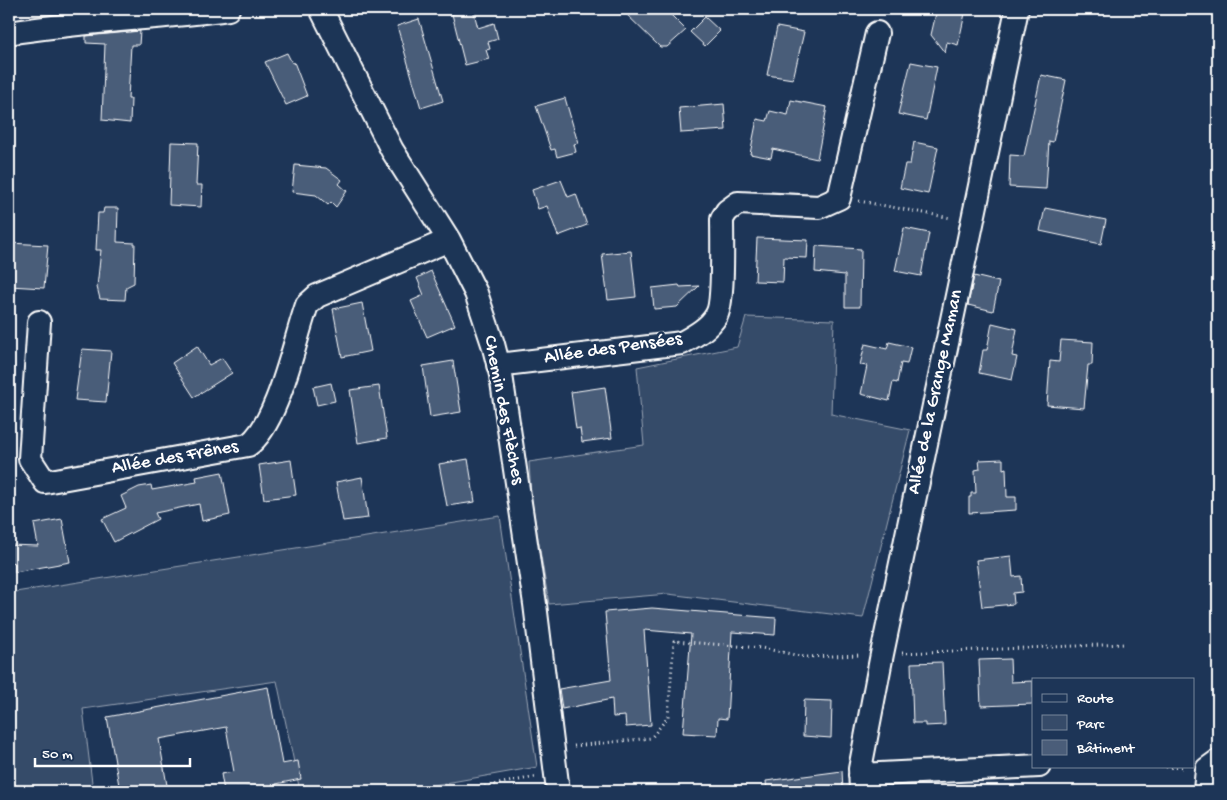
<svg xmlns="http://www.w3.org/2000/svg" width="1227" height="800" viewBox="0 0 1227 800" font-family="'Gochi Hand',sans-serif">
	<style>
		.green { fill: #364b69; stroke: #9aa5b4 }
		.building { fill: #4a5d79; stroke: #fff }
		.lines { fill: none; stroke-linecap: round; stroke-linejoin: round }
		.street-casing { stroke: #fff; stroke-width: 26 }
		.path { stroke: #fff; stroke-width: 3; stroke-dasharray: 1 4; stroke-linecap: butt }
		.street { stroke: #1d3557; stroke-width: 22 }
		.labels { text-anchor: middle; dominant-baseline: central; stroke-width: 5; stroke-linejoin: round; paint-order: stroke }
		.street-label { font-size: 19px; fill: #fff; stroke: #1d3557 }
	</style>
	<rect width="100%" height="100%" fill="#1d3557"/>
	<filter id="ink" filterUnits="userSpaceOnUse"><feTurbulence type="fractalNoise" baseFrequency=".02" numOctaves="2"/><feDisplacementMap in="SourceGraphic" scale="10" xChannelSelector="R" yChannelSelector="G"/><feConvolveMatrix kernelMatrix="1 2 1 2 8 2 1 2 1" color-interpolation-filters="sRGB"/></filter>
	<g filter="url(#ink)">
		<path class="green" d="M746 317 834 320 831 414 910 430 863 618 668 594 549 604 531 496 529 462 644 445 637 367 737 347Z
			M500 516 537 767 400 791H300L277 681 83 709 93 791H9V593Z"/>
		<path class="building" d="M473 9 478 28 494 23 498 39 488 42 490 49 486 50 489 59 465 65 452 14Z
			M621 9H665L686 30 667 47H660Z
			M937 9H966L958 45 947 42 945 53 931 35Z
			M705 17 720 31 705 46 690 32Z
			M419 19 443 101 421 108 397 26Z
			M777 27 804 32 793 79 767 75Z
			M140 31 139 45H131L128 99H131L130 123 102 120 105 44 86 43V36Z
			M287 53 292 63 294 62 307 96 286 105 265 62Z
			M911 62 937 67 926 120 898 114Z
			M1041 75 1066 80 1053 142 1049 141 1046 189 1009 187 1010 155 1024 156Z
			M565 98 578 143 574 144 576 152 557 157 555 149 551 150 536 106Z
			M791 100 827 107 817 159 773 149 771 158 750 154 757 119 767 121 770 111 788 115Z
			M724 104 726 130 681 133 679 108Z
			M171 142 198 143 196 185H202L201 207 169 205Z
			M914 142 938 147 928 194 900 188 905 164H910Z
			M295 165 326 168 342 180 339 184 347 191 336 207 331 202 328 205 316 195 292 192Z
			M561 180 568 197 576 194 587 225 558 236 547 206 538 209 532 190Z
			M104 208H118L117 242 135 243 134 283 126 287 125 300 100 299 97 287 101 250H96L98 213H103Z
			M1045 208 1106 220 1101 244 1040 231Z
			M904 228 929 233 921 276 895 271Z
			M757 238 808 240 807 258 784 257 783 282 755 281Z
			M9 243 48 245 44 288 9 286Z
			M816 246 861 249 860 307H845V275L815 272Z
			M631 251 636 297 608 300 602 254Z
			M431 271 455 325 427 337 411 301 424 295 417 278Z
			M974 276 999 282 993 311 968 305Z
			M679 285 680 287 699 286 677 307 654 309 652 288Z
			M362 303 371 351 342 357 333 309Z
			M992 323 1017 329 1012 356 1017 357 1012 380 979 373 983 350H987Z
			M1061 340 1093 342 1092 365H1088L1084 408 1047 405 1050 361 1059 362Z
			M889 342 911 347 907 364 901 363 897 383 893 382 889 401 861 394 867 366 860 365 865 344 887 349Z
			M197 346 209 365 222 358 232 373 194 397 172 363Z
			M82 349 111 351 106 402 75 400Z
			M453 361 461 412 430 417 423 366Z
			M331 383 335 401 317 405 313 387Z
			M379 386 387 438 358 443 350 390Z
			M605 387 612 438 582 442 580 428 576 429 571 392Z
			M468 459 475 502 447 506 439 464Z
			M1003 459V469L1006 468 1007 497H1016V510L969 513V497H971V493H976L975 470 980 469 979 460Z
			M291 460 296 495 264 499 259 465Z
			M222 472 230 515 202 521 199 504 155 513 158 519 114 542 102 519 126 508 121 496 139 487 151 485 152 490 197 482 196 477Z
			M362 477 368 518 343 521 336 482Z
			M62 519 70 562 15 572V563L9 562V545L38 546 34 524Z
			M1011 556 1013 577 1021 576 1022 592 1013 593 1014 604 982 607 976 560Z
			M652 608 776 618 775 635 732 632 727 719 718 718 717 735 683 733 691 634 644 630 651 725 626 727 625 716 613 717 612 699 562 709 559 689 611 680 605 612Z
			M1010 659 1011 682 1033 681V704L981 706 979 660Z
			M942 662 945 725 925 726V723H913L911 663Z
			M268 687 282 764 298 761 301 779 276 784 277 791H256V787L224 791 221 774 234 772 226 727 159 739 168 791H120L107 717Z
			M804 700 832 701 831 738 803 736Z
			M842 771 843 791H767L766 781Z"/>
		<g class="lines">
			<g class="street-casing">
				<path id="street" d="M321 9 392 150 449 240 476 293 493 344 501 375 535 604 558 791
					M9 33C81 21 155 19 228 9
					M39 322 30 459 45 482 248 445C278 424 294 342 307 305L317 296 449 240
					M498 365 682 343C694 336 709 328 716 316 724 305 722 237 722 219L727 211 738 203 819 207 839 198 877 33
					M860 775 1039 766
					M861 791 860 769 882 654 1017 9
					M1205 791 1207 769 1218 761"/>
			</g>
			<path class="path" d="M859 201 951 218
				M902 653 1125 644
				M574 746 651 738 668 717 674 641 762 648 805 657 861 655
				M1146 766 1185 768
				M460 791 535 777"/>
			<use href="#street" class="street"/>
		</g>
	</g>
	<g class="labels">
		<g class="street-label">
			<text transform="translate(613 349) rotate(-8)">Allée des Pensées</text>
			<text transform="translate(936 392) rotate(-78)">Allée de la Grange Maman</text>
			<text transform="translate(503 410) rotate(79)">Chemin des Flèches</text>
			<text transform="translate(175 458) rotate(-10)">Allée des Frênes</text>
		</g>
	</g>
	<rect width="1227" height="800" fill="none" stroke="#1d3557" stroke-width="30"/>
	<rect x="15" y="15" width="1197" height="770" fill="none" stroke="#fff" stroke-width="2" filter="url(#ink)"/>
	<rect x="1032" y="678" width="162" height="90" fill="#1d3557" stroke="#77869a"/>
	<rect x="1042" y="694" width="25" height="8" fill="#1d3557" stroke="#77869a"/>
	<text x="1077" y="702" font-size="15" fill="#ffffff">Route</text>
	<rect x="1042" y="715" width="25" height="15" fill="#364b69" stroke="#77869a"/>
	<text x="1077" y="728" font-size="15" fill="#ffffff">Parc</text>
	<rect x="1042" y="740" width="25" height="15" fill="#4a5d79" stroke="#77869a"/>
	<text x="1077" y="752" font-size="15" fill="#ffffff">Bâtiment</text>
	<path d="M35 758v8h155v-8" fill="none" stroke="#ffffff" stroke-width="2.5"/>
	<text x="42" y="758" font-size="15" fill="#ffffff" stroke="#1d3557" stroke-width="4" paint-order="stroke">50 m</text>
</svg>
